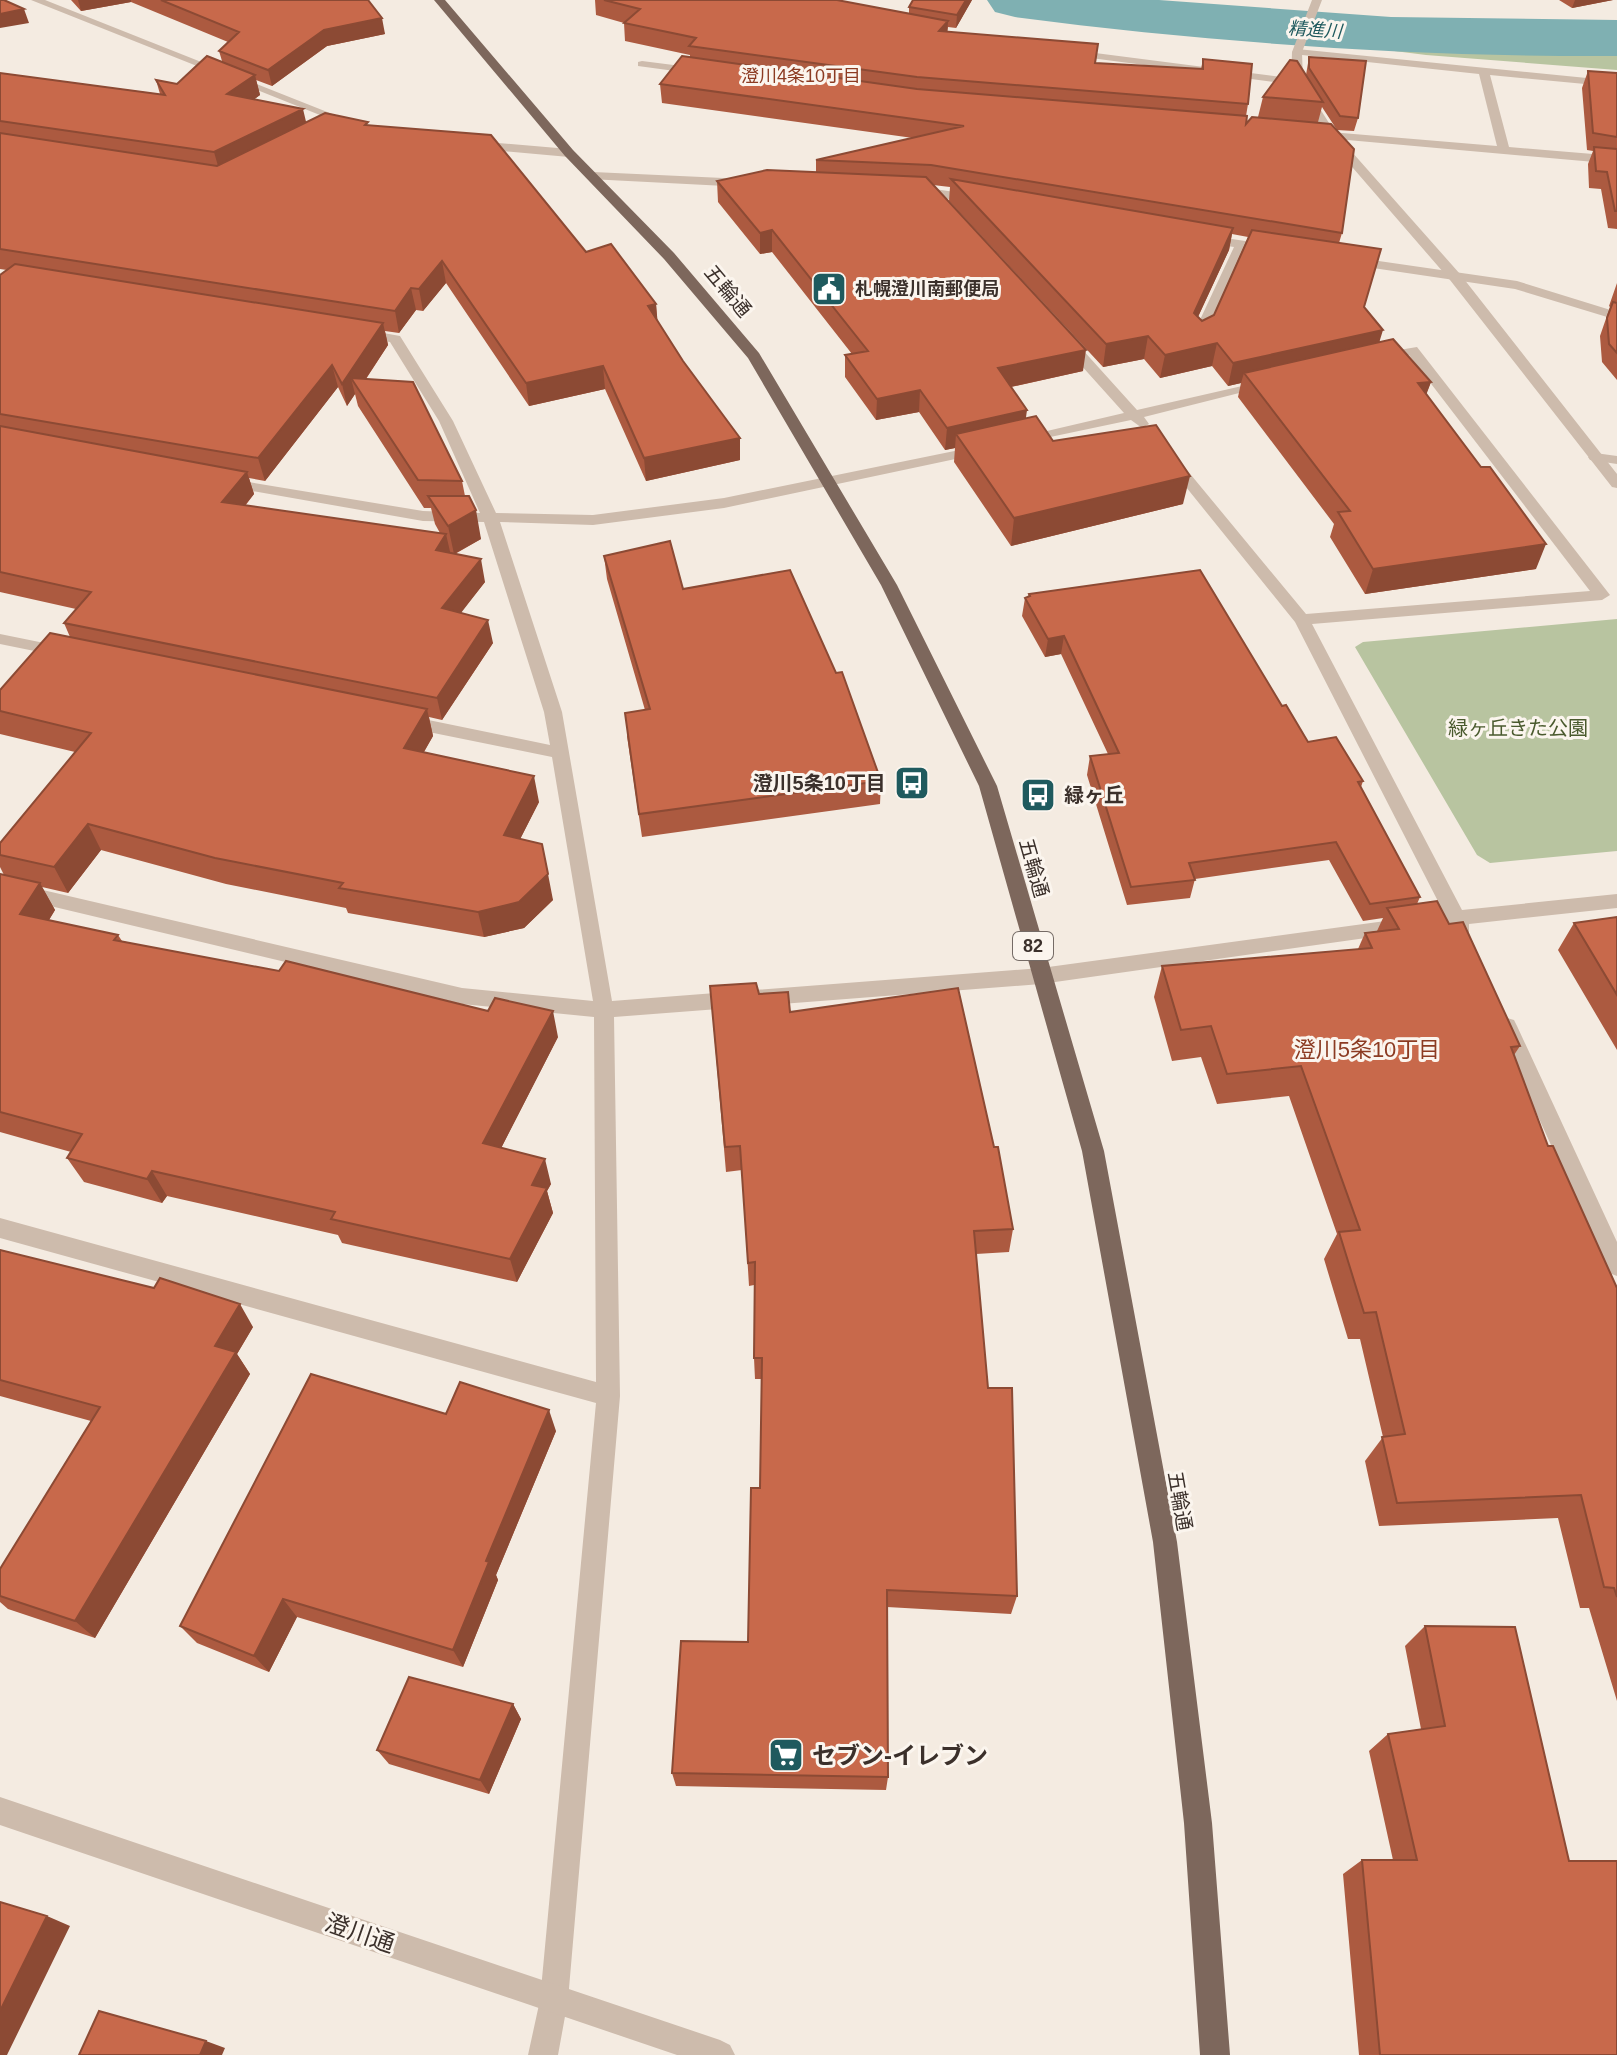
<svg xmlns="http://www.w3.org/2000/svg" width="1617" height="2055" viewBox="0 0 1617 2055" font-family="Arial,'Noto Sans JP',sans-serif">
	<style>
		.green { fill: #b8c4a0 }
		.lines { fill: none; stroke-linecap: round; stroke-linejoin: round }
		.river { fill: #7fb0b2; fill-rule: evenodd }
		.minor { fill: #cdbbac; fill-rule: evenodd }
		.tertiary { fill: #cdbbac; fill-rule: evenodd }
		.primary { fill: #7d675c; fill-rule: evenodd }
		.wall { fill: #ac5a40; fill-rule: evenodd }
		.shaded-wall { fill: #8c4a34 }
		.building { fill: #c8694b; stroke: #8c4a34; stroke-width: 2 }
		.labels { text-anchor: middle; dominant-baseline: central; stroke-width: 6; stroke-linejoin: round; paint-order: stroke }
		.far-water-label { font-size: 18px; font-style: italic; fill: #1f5a5e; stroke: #fbf5ee }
		.far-neighbourhood-label { font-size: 18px; fill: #8c3b22; stroke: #fbf5ee }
		.far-poi-label { font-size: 18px; font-weight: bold; fill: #3b302b; stroke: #fbf5ee; text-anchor: start }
		.shield { fill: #fbf5ee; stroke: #756b66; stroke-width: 2 }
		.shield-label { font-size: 18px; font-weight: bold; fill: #3b302b }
		.street-label { font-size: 20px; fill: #3b302b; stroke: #fbf5ee }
		.park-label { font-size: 20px; fill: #4a5a2e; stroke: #fbf5ee }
		.poi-label { font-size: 20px; font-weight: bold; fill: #3b302b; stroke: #fbf5ee; text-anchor: end }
		.neighbourhood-label { font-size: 22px; fill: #8c3b22; stroke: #fbf5ee }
		.near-poi-label { font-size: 24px; font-weight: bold; fill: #3b302b; stroke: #fbf5ee; text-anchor: start }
		.near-street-label { font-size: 24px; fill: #3b302b; stroke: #fbf5ee }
	</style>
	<rect width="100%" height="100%" fill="#f4ebe1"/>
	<path class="green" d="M1334 37 1617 48V70L1426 55 1331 43Z
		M1617 619V851L1490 863 1477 855 1355 647 1363 642Z"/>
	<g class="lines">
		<path class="river" d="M987 0H1159L1391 17 1617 20V56C1415 57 1215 43 1015 17L995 12Z"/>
		<path class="minor" d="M31 0H45L355 123 345 125Z
			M1297 49 1617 81V87L1490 75 1509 147 1617 156V164L1314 137V133L1318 131 1497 146 1479 74 1293 54 1292 52Z
			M1072 50 1297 79 1303 82 1297 85 1068 55 1067 53Z
			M642 61 697 68 703 71 697 74 638 66V62Z
			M474 141 569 149 575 153 569 157 470 148 468 145Z
			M593 172 745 179 751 183 745 187 589 179 587 176Z
			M913 186 976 195 982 199 976 203 909 193 907 190Z
			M1205 235 1272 245 1278 249 1272 253 1246 249 1206 337 1199 341 1192 337 1234 247 1201 242 1199 239Z
			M1351 257 1517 281 1617 312V320L1515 289 1346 264V258Z
			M361 329 400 336 453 421 496 513 593 515 724 498 979 446 986 450 979 454 724 508 593 525 500 522 562 712 612 1001 1041 968 1444 913 1295 622 1165 461 1167 458H1177L1306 614 1590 591 1409 355 1375 360V354L1417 347 1610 595 1602 600 1312 624 1462 910 1617 894V908L1469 924V933H1455L1451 926 1041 984 614 1017 620 1396 568 2000 558 2055H528L540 2000 596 1403 0 1238V1218L596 1382 594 1017 462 1004 0 894V880L462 988 593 1001 552 757 404 727 395 721 404 715 550 745 544 712 484 522 423 521 224 486 217 482 224 478 423 511 480 513 439 421 390 342 356 336V330Z
			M1067 337 1072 338 1137 410 1264 381 1271 385 1144 417 1149 424 1142 428 1131 420 1017 444V438L1124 413 1062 344V338Z
			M1595 453 1617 456V464L1590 460 1588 457Z
			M0 634 64 647 72 652 64 657 0 644Z
			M1507 1018 1514 1020 1517 1026 1617 1242V1276L1609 1273 1497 1026 1500 1020Z"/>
		<path class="tertiary" d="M1312 0H1322L1302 52 1303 82 1336 134 1460 274 1617 474V488L1612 487 1450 280 1327 138 1291 82 1292 52Z
			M0 1797 720 2040 730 2045 735 2055H677L0 1825Z"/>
		<path class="primary" d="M434 0H445L573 150 674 253 759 353 897 585 997 786 1104 1151 1177 1542 1212 1823 1230 2055H1200L1184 1823 1153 1542 1082 1151 979 786 881 585 748 358 664 259 565 156Z"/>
	</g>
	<path class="wall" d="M71 0H368L385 34 327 46 272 86 256 80 260 95 254 99 306 123 369 125 586 252 656 304 657 320 683 361 740 438V460L646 481 605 389 529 406 446 283 423 311 416 310 399 333 385 331 388 345 366 379 462 481 465 496 481 539 455 554 485 582 460 613 493 643 442 720 429 717 433 736 424 752 539 802 520 839 553 900 524 928 484 937 348 913 346 908 226 884 101 850 68 893 42 887 55 910 49 920 118 935 122 941 558 1037 501 1148 551 1184 547 1191 553 1213 517 1282 342 1243 338 1235 167 1196 162 1203 84 1182 67 1158 71 1152 0 1132V874L4 875 0 867V843L75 752 0 734V690L70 637 64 623 76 609 0 592V275L7 270 0 269V73L160 94 156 80 177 84 222 61 219 51 228 42 131 2 81 11ZM338 387 347 406 355 394 358 406 424 508H431L435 524 440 533 245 506 254 494 249 478 265 481Z
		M595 0H837L909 14V7L972 0 956 28 948 27 947 32 1095 63 1201 69 1203 59 1248 104 1246 116V124L1258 117 1263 97 1306 75 1309 57 1358 118 1354 131 1337 130 1322 107 1318 122 1342 233 1339 243 1364 308 1380 342 1431 382 1426 394 1536 569 1365 594 1330 537 1334 524 1238 397 1241 383 1228 386 1212 366 1160 378 1144 359 1103 367 949 201 950 187 933 185 1083 371 1011 387 1026 418 1053 441 1183 504 1011 546 954 462 955 448 945 450 919 412 876 420 845 377V355L852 354 772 252 760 254 718 202 717 181 816 172V160L913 138 662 103 660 84 690 57V55L625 41 624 23 596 15ZM1232 234 1248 237 1214 315 1202 321 1198 317 1229 250Z
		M1559 0H1613L1572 8Z
		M1588 71 1617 73V229L1608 228 1601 189 1589 188 1588 164 1593 151 1587 150 1582 88Z
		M1617 283V380L1602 362 1600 336 1610 307 1609 306Z
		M604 556 683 589 881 781 880 804 642 837 627 736 645 710 607 579Z
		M1029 594 1282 706 1308 742 1363 781 1361 787 1420 897 1417 904 1520 1046 1514 1055 1548 1146 1617 1288V1701L1589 1608H1580L1558 1518 1379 1526 1365 1461 1383 1437 1360 1339H1348L1324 1259 1337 1234 1289 1096 1217 1104 1201 1057 1172 1061 1154 997 1162 966 1358 949 1365 933 1377 931 1383 918 1363 921 1329 860 1195 879 1190 898 1127 905 1087 775 1090 756 1108 754 1061 654 1045 657 1022 616 1025 598 1028 597Z
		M1617 917V1050L1558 950 1574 923Z
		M710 986 759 994 790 1012 994 1147 1013 1229 1009 1252 976 1254 988 1388 1017 1596 1011 1614 887 1607 888 1777 886 1790 676 1786 672 1773 748 1642 760 1488 762 1379H755L754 1358V1285L749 1286 742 1170 726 1172Z
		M0 1250 253 1327 237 1354 250 1374 95 1638 8 1609 0 1602V1569L91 1421 0 1396Z
		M446 1414 556 1431 496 1575 498 1580 463 1667 297 1617 269 1672 197 1643 180 1626Z
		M1425 1626 1569 1861 1617 2055H1359L1343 1874 1362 1860H1393L1369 1751 1388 1734 1421 1729 1405 1646Z
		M513 1704 521 1719 489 1794 389 1764 377 1750Z"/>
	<path class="shaded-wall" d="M78 0H131V2L81 11Z
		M966 0H972L956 28 957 15Z
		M1575 0H1613L1572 8Z
		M24 9 29 23 0 28V14Z
		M382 18 385 34 327 46 272 86 268 70 324 30Z
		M948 21 947 39 939 31Z
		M255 75 260 95 233 115 227 94Z
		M303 109 308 130 220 173 214 152Z
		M1233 228 1229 250 1189 336 1194 313Z
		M772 230V252L760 254V233Z
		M442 261 446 283 423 311 419 289Z
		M411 288 416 310 399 333 395 311Z
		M656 304 658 326 648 306Z
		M383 323 388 345 359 389 351 378 355 394 347 406 342 384Z
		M1383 330 1376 353 1244 373 1241 383 1228 386 1233 363Z
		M1148 336 1144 359 1103 367 1106 344Z
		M1217 343 1212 366 1160 378 1165 355Z
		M1086 350 1083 371 996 390 998 368Z
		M332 365 338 387 265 481 258 458Z
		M603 366 605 389 529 406 526 383Z
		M1431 382 1422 406 1418 383Z
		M920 390 919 412 876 420 877 399Z
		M1027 410 1024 432 956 434 955 448 945 450 947 428Z
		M740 438V460L646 481 644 458Z
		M247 472 254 494 229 525 222 502Z
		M1190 476 1183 504 1011 546 1014 518Z
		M476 510 481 539 454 554 448 526Z
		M446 534 451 556 436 550Z
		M1546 544 1536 569 1365 594 1373 569Z
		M481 559 485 582 447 631 442 608Z
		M488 620 493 643 442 720 437 698Z
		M1064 636 1061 654 1045 657 1048 639Z
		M427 709 433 736 411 774 404 748Z
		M534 776 539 802 509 861 504 835Z
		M88 824 101 850 68 893 54 867Z
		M548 874 553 900 524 928 484 937 478 912Z
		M40 883 55 910 36 941 20 914Z
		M553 1011 558 1037 491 1168 483 1143Z
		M545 1159 551 1184 547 1191 553 1213 517 1282 510 1259 532 1185Z
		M152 1171 167 1196 162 1203 147 1179Z
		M240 1304 253 1327 237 1354 250 1374 95 1638 75 1621 215 1346Z
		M549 1410 556 1431 496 1575 498 1580 463 1667 453 1650 486 1561Z
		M283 1599 297 1617 269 1672 254 1656Z
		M513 1704 521 1719 489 1794 480 1780Z
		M47 1916 70 1926 7 2055H0V2011Z
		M206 2041 225 2048 222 2055H200Z"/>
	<path class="building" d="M0 0H4L24 9 0 14Z
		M161 0H368L382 18 324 30 268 70 219 51 239 32Z
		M604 0H837L948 21 939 31 1098 44 1095 63 1203 69V59L1252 64 1248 104 917 77 689 46 696 38 624 23 640 9Z
		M913 0H966L957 15 909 7Z
		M207 56 255 75 227 94 303 109 214 152 0 121V73L165 95 156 80 177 84Z
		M682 56 917 89 1247 116 1246 124 1252 117 1331 124 1354 149 1342 233 931 165 816 160 964 126 660 84Z
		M1309 57 1366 61 1358 118 1340 116 1309 68Z
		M1290 60 1297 61 1323 102 1263 97Z
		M1588 71 1617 73V137L1593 133Z
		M325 113 368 122 365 125 491 135 586 252 611 244 656 304 648 306 683 361 740 438 644 458 603 366 526 383 442 261 419 289 411 288 395 311 0 249V133L217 166Z
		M1594 147 1617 149V211H1615L1607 172 1596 171Z
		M767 170 926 177 1086 350 998 368 1027 410 947 428 920 390 877 399 845 355 868 351 772 230 760 233 717 181Z
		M951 179 1233 228 1194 313 1202 321 1214 315 1252 230 1381 249 1364 307 1383 330 1233 363 1217 343 1165 355 1148 336 1106 344Z
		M15 264 383 323 342 384 332 365 258 458 0 414V275Z
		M1613 302 1617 303V353L1609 344 1607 318Z
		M1393 339 1431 382 1418 383 1481 467H1490L1546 544 1373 569 1338 512 1350 511 1244 373Z
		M351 378 413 382 462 481 418 480Z
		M1036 416 1053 441 1156 425 1190 476 1014 518 956 434Z
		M0 426 247 472 222 502 446 534 436 550 481 559 442 608 488 620 437 698 64 623 91 592 0 572Z
		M428 496H469L476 510 448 526Z
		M670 541 683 589 790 570 836 673 842 672 881 781 639 814 625 713 650 709 604 556Z
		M1200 570 1282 706 1286 705 1308 742 1336 737 1363 781 1358 782 1420 897 1370 904 1336 842 1189 863 1195 880 1131 887 1090 756 1119 753 1064 636 1048 639 1025 598 1030 596 1029 594Z
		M50 633 427 709 404 748 534 776 504 835 542 844 548 874 519 902 478 912 339 888 343 883 215 858 88 824 54 867 0 855V843L91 733 0 711V690Z
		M0 874 40 883 20 914 118 935 114 940 279 971 286 961 488 1011 495 998 553 1011 483 1143 545 1159 532 1185 547 1188 510 1259 331 1219 335 1212 152 1171 147 1179 67 1158 82 1134 0 1112Z
		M1437 901 1449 924 1463 922 1520 1046 1511 1047 1548 1146H1553L1617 1288V1597L1614 1588 1604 1587 1581 1495 1397 1503 1382 1437 1405 1434 1376 1312 1364 1313 1339 1232 1360 1230 1301 1066 1227 1074 1211 1026 1181 1030 1162 966 1372 948 1365 933 1399 929 1387 908Z
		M1617 917V995L1574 923Z
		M756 983 759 994 788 992 790 1012 958 988 994 1147H998L1013 1229 974 1231 988 1388H1012L1017 1596 887 1590 888 1777 672 1773 681 1641 748 1642 751 1488H760L762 1358H754L755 1262 748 1263 740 1146 725 1147 710 986Z
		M0 1250 154 1288 160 1278 240 1304 215 1346 236 1352 75 1621 0 1596V1569L100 1407 0 1380Z
		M311 1374 446 1414 460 1382 549 1410 486 1561 489 1562 453 1650 283 1599 254 1656 180 1626Z
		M1425 1626 1515 1627 1569 1861H1617V2055H1380L1362 1860H1417L1388 1734 1445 1726Z
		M409 1677 513 1704 480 1780 377 1750Z
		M0 1902 47 1916 0 2011Z
		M99 2011 206 2041 200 2055H79Z"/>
	<defs>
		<g id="civic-square" transform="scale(1.8)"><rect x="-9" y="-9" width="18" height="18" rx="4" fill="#1f5a5e" stroke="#fbf5ee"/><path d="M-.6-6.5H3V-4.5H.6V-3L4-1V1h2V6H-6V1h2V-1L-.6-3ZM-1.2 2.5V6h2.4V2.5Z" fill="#fff"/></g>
		<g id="bus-square" transform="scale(1.8)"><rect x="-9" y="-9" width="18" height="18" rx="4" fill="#1f5a5e" stroke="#fbf5ee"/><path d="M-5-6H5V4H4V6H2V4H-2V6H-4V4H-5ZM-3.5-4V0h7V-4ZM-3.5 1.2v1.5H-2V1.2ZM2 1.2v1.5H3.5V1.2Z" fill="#fff"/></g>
		<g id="supermarket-square" transform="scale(1.8)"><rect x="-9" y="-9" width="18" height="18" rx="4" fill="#1f5a5e" stroke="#fbf5ee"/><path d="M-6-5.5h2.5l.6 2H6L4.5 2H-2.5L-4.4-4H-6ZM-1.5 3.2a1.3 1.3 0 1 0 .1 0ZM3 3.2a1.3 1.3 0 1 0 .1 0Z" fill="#fff"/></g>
	</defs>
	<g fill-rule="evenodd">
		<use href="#civic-square" x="829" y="289"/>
		<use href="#bus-square" x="912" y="783"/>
		<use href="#bus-square" x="1038" y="795"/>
		<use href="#supermarket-square" x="786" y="1755"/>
	</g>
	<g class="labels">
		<g class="far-water-label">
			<text transform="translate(1315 30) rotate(4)">精進川</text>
		</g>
		<g class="far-neighbourhood-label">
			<text x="801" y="76">澄川4条10丁目</text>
		</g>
		<g class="far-poi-label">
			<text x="855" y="289">札幌澄川南郵便局</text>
		</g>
		<rect class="shield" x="1013" y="932" width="40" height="28" rx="6"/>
		<g class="shield-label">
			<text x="1033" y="946">82</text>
		</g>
		<g class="street-label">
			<text transform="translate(728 291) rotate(50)">五輪通</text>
			<text transform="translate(1034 868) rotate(74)">五輪通</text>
			<text transform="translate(1180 1501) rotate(80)">五輪通</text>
		</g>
		<g class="park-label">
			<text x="1518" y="728">緑ヶ丘きた公園</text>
		</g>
		<g class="poi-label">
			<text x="886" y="783">澄川5条10丁目</text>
			<text x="1064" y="795" text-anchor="start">緑ヶ丘</text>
		</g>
		<g class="neighbourhood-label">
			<text x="1367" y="1049">澄川5条10丁目</text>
		</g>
		<g class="near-poi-label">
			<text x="812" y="1755">セブン-イレブン</text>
		</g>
		<g class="near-street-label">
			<text transform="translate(360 1933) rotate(19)">澄川通</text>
		</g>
	</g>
</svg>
